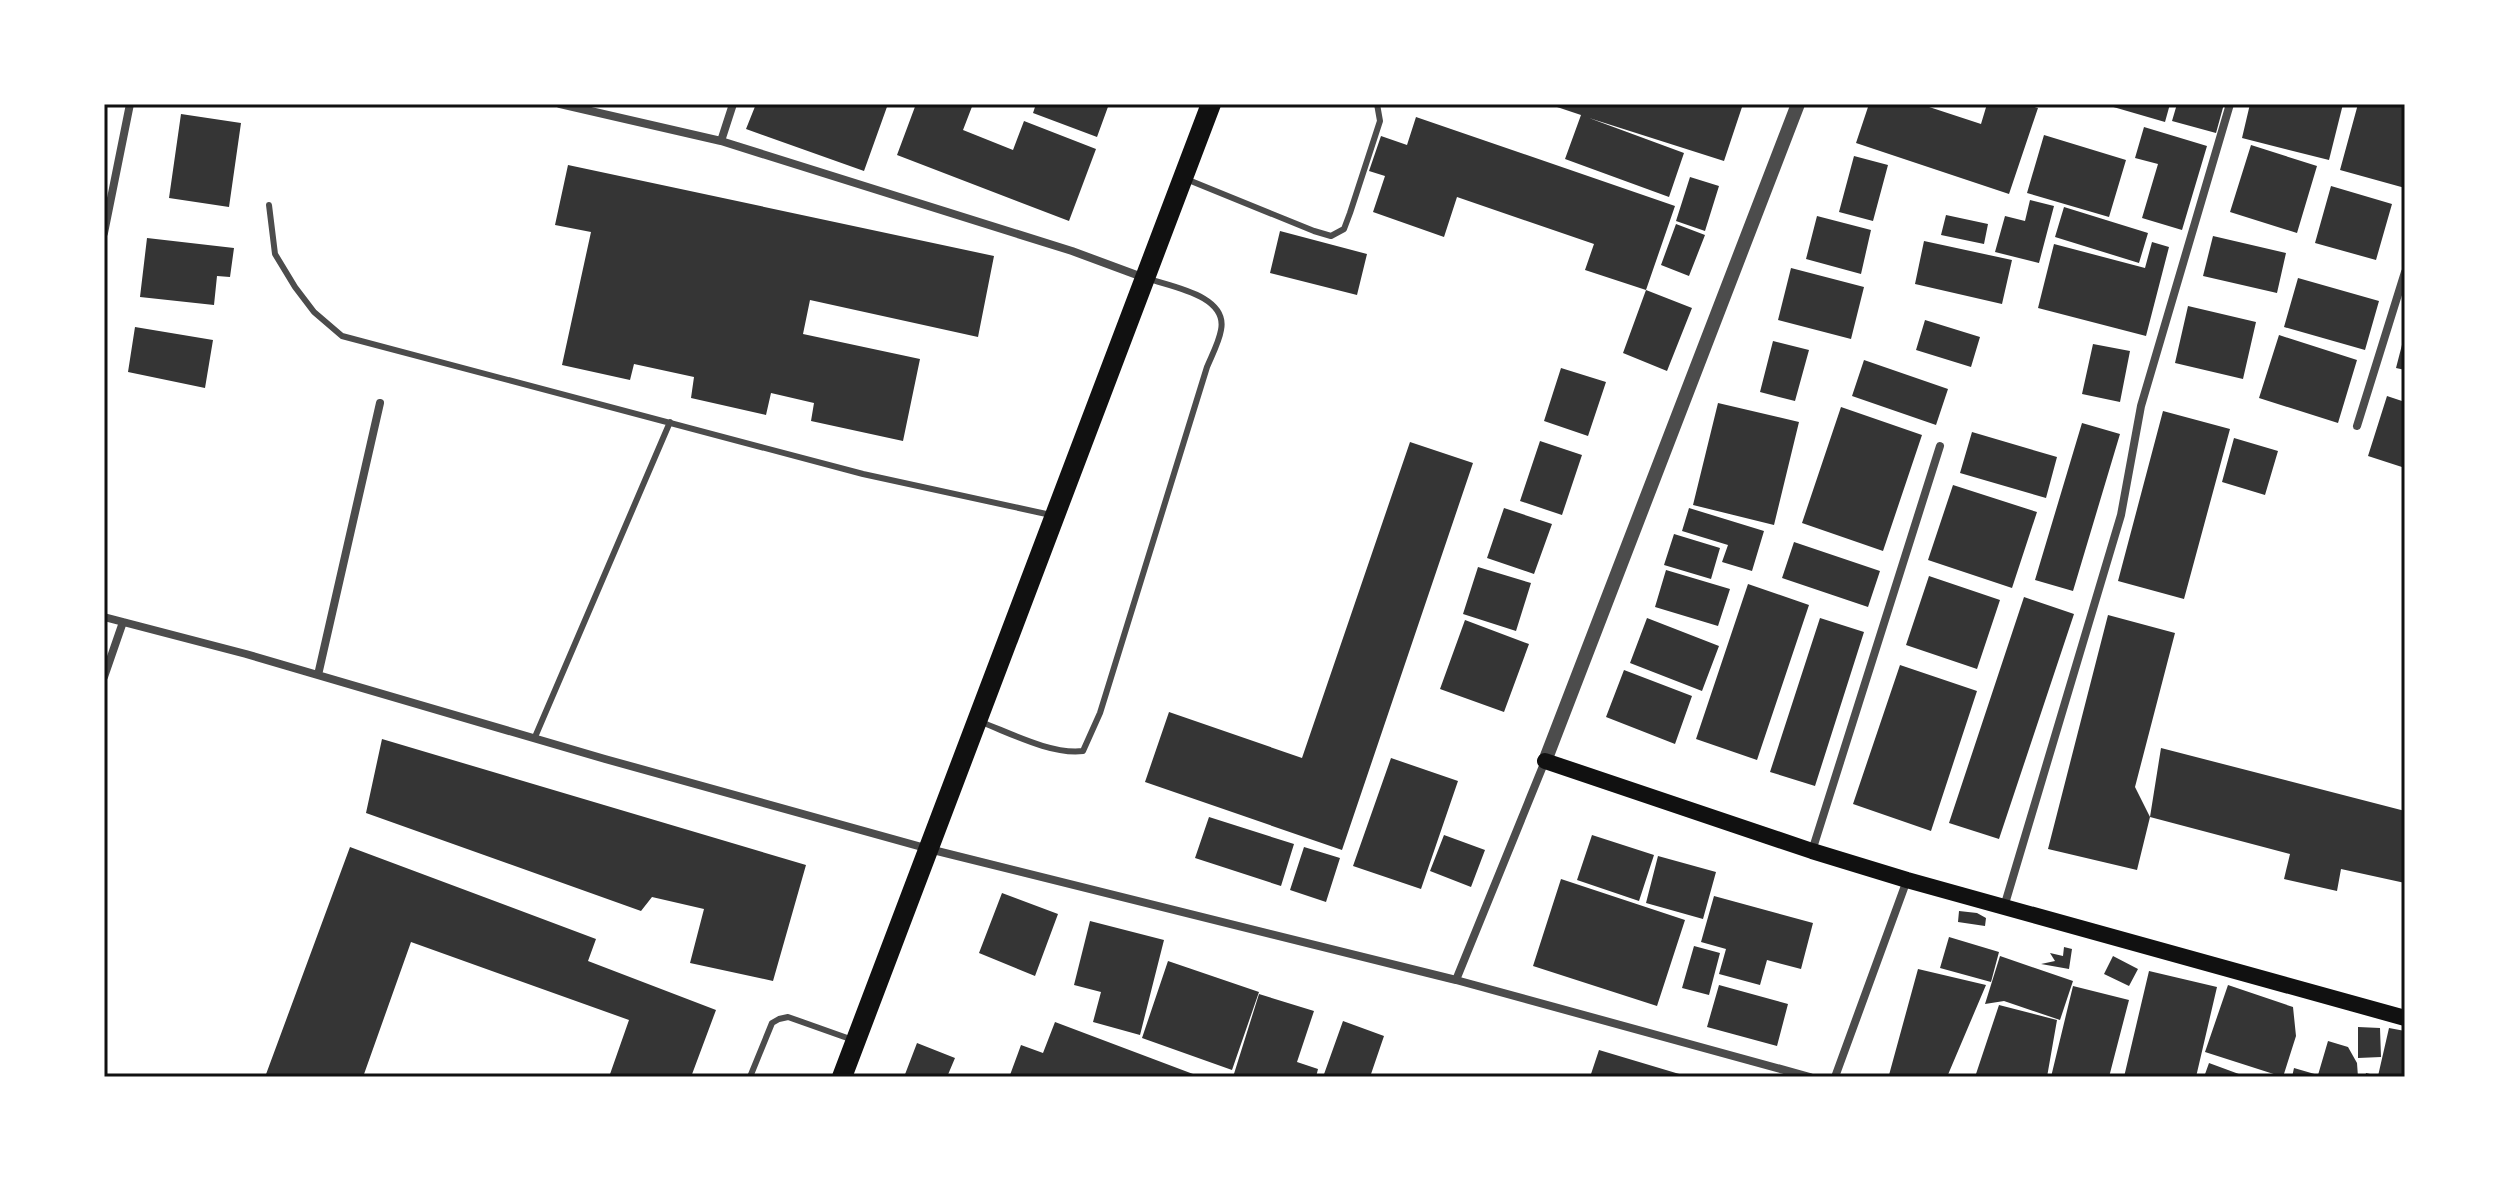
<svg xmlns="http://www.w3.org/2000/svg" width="2509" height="1181" viewBox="0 0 2509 1181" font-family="'PT Serif',serif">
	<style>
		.building { fill: #353535 }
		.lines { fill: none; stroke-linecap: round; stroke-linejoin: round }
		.service { stroke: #4c4c4c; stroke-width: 6 }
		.minor { stroke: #4c4c4c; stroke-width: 8 }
		.tertiary { stroke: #4c4c4c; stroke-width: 14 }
		.secondary { stroke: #111; stroke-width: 16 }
		.primary { stroke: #111; stroke-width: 20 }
		.neatline { fill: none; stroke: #111; stroke-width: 3 }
	</style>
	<rect width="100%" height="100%" fill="#fff"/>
	<path class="building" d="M756 104H888L864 171 746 129Z
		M916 104H973L963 130 1013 150 1024 121 1096 149 1069 221 897 155Z
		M1036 104H1109L1097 137 1033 113Z
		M1548 104H1743L1724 161 1589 118 1684 153 1669 197 1565 159 1581 115Z
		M1869 104H1920L1981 124 1987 104H2025L2038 108 2009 194 1856 143Z
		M2103 104H2170L2165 122Z
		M2177 104H2224L2216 133 2172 121Z
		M2250 104H2343L2329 160 2242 138Z
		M2358 104H2405V188L2340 170Z
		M181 114 241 123 229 207 169 198Z
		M1416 117 1675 206 1646 290 1692 308 1667 371 1623 353 1646 290 1585 270 1594 244 1457 197 1444 237 1373 212 1385 176 1369 171 1381 136 1407 145Z
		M2144 127 2207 146 2182 230 2142 218 2158 164 2135 158Z
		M2044 135 2126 160 2109 217 2027 193Z
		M2251 145 2317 166 2297 233 2230 212Z
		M1854 156 1888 165 1873 221 1839 212Z
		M568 165 994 256 978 337 810 300 803 334 920 359 903 441 811 421 814 403 771 393 766 415 691 398 694 377 634 364 630 380 562 365 591 232 555 225Z
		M1690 177 1719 186 1705 231 1676 221Z
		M2331 186 2392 204 2376 260 2315 243Z
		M2030 200 2054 206 2039 263 1995 252 2005 216 2025 221Z
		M2064 207 2148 233 2139 263 2055 237Z
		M1946 215 1988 224 1984 244 1941 235Z
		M1817 216 1871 230 1861 274 1806 259Z
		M1676 224 1705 235 1689 276 1661 265Z
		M1280 231 1367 254 1357 295 1270 273Z
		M2213 236 2286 253 2277 293 2203 276Z
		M147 238 234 248 230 277 217 276 214 305 140 297Z
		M1924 241 2012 260 2002 304 1915 284Z
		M2152 242 2169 247 2146 336 2038 308 2054 244 2145 268Z
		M1791 268 1864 287 1851 339 1778 320Z
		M2298 278 2379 301 2365 350 2284 327Z
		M2188 306 2256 322 2243 379 2175 363Z
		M1925 320 1980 337 1971 367 1916 350Z
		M135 327 213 340 205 388 128 372Z
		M2279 335 2357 360 2338 423 2259 398Z
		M2404 337H2405V370L2396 368Z
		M1773 341 1809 350 1795 401 1760 392Z
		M2093 344 2130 351 2120 402 2082 394Z
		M1864 360 1948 389 1936 425 1852 396Z
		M1561 368 1606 382 1588 436 1544 421Z
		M2387 396 2405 402V468L2368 456Z
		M1718 403 1799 422 1774 525 1693 505Z
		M1841 407 1922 435 1883 551 1802 523Z
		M2163 411 2230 429 2184 599 2118 581Z
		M2082 423 2120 434 2073 591 2035 580Z
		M1972 432 2057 457 2046 498 1960 473Z
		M2234 438 2278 451 2265 495 2222 482Z
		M1540 441 1582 455 1562 515 1520 501Z
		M1410 442 1473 463 1342 850 1145 782 1169 712 1302 758Z
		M1953 485 2037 512 2012 588 1928 560Z
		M1504 508 1552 524 1534 574 1487 558Z
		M1689 508 1764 531 1752 571 1722 562 1728 545 1682 531Z
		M1674 534 1720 548 1711 579 1664 565Z
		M1794 542 1880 571 1868 607 1782 578Z
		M1478 567 1531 583 1516 631 1463 614Z
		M1666 570 1730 589 1718 626 1655 607Z
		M1929 576 2000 600 1977 669 1906 645Z
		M1748 584 1809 605 1757 760 1696 739Z
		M2024 597 2074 614 1999 839 1949 823Z
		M2108 615 2175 633 2135 787 2150 817 2137 870 2048 849Z
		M1647 618 1719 646 1702 691 1630 663Z
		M1820 618 1864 632 1815 786 1770 772Z
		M1465 620 1529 644 1504 712 1440 689Z
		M1900 665 1977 691 1931 831 1853 804Z
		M1624 670 1692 696 1675 744 1606 717Z
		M382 739 806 865 773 981 690 963 704 909 652 897 641 911 366 813Z
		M2161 748 2405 811V883L2341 869 2337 891 2284 879 2290 854 2150 817Z
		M1391 758 1458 781 1421 889 1353 866Z
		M1209 817 1294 844 1281 886 1195 858Z
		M1444 835 1485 850 1471 887 1430 871Z
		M1592 835 1654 855 1639 901 1577 880Z
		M350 847 596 939 588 961 716 1010 691 1077H609L629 1020 411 942 363 1077H265Z
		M1304 847 1340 858 1326 902 1290 890Z
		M1658 856 1716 872 1703 919 1646 903Z
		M1561 879 1685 920 1657 1006 1533 966Z
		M1002 893 1058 914 1035 976 979 953Z
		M1714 896 1813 923 1801 969 1767 960 1760 985 1719 974 1726 949 1701 942Z
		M1959 911 1977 913 1986 918 1985 926 1958 922Z
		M1090 921 1164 940 1140 1035 1093 1022 1101 992 1074 985Z
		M1949 937 1999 952 1991 982 1940 968Z
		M1694 946 1720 953 1709 995 1682 988Z
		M2064 947 2072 949 2069 969 2041 964 2055 961 2050 953 2063 956Z
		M2000 956 2073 981 2060 1020 2004 1001 1985 1004Z
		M2113 956 2138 969 2129 986 2104 974Z
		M1168 961 1259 992 1232 1070 1142 1038Z
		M1918 969 1986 985 1947 1077 1889 1075Z
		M2149 971 2217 987 2196 1077H2124Z
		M1719 985 1788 1004 1777 1046 1707 1027Z
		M2228 985 2293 1007 2296 1036 2283 1077 2205 1052Z
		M2073 986 2129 1000 2109 1077H2051Z
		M1259 994 1314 1011 1297 1062 1318 1069 1316 1077H1233Z
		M1999 1005 2057 1020 2047 1077H1975Z
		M1343 1021 1384 1036 1370 1077H1323Z
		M1055 1022 1201 1077 1010 1075 1021 1045 1043 1053Z
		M2358 1027 2380 1028 2381 1057 2358 1058Z
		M2389 1028 2405 1031 2404 1077H2365L2366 1073 2378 1076Z
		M2328 1041 2348 1047 2357 1063 2358 1077H2292L2294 1068 2318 1075Z
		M917 1043 955 1058 947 1077H904Z
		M1599 1050 1686 1076V1077H1590Z
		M2209 1063 2247 1077H2204Z"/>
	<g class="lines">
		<path class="service" d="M1186 179 1314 231 1331 236 1344 229 1350 213 1380 121 1377 104
			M269 205 275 254 295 287 314 312 342 336 863 474 1051 515
			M981 722C1010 733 1052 755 1083 751L1100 713 1207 367C1212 355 1219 342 1221 330 1228 296 1173 287 1149 279
			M535 737 670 422
			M750 1077 772 1023 779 1019 788 1017 853 1040"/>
		<path class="minor" d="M560 104 721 141 1072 251 1145 278
			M721 141 733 104
			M104 233 130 104
			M2357 426 2405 272
			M104 617 246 654 605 759 929 849 1456 980 1545 761
			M318 675 380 403
			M104 677 123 622
			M1812 851 1940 446
			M2004 907 2121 515 2141 406 2230 104
			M1456 980 1810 1077
			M1835 1077 1907 880"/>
		<path class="tertiary" d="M1545 761 1798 104"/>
		<path class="secondary" d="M1545 761 1812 851 1907 880 2405 1018"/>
		<path class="primary" d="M842 1077 1211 104"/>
	</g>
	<rect width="2509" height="1181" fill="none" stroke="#ffffff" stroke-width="212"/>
	<rect x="106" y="106" width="2297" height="969" class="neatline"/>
</svg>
